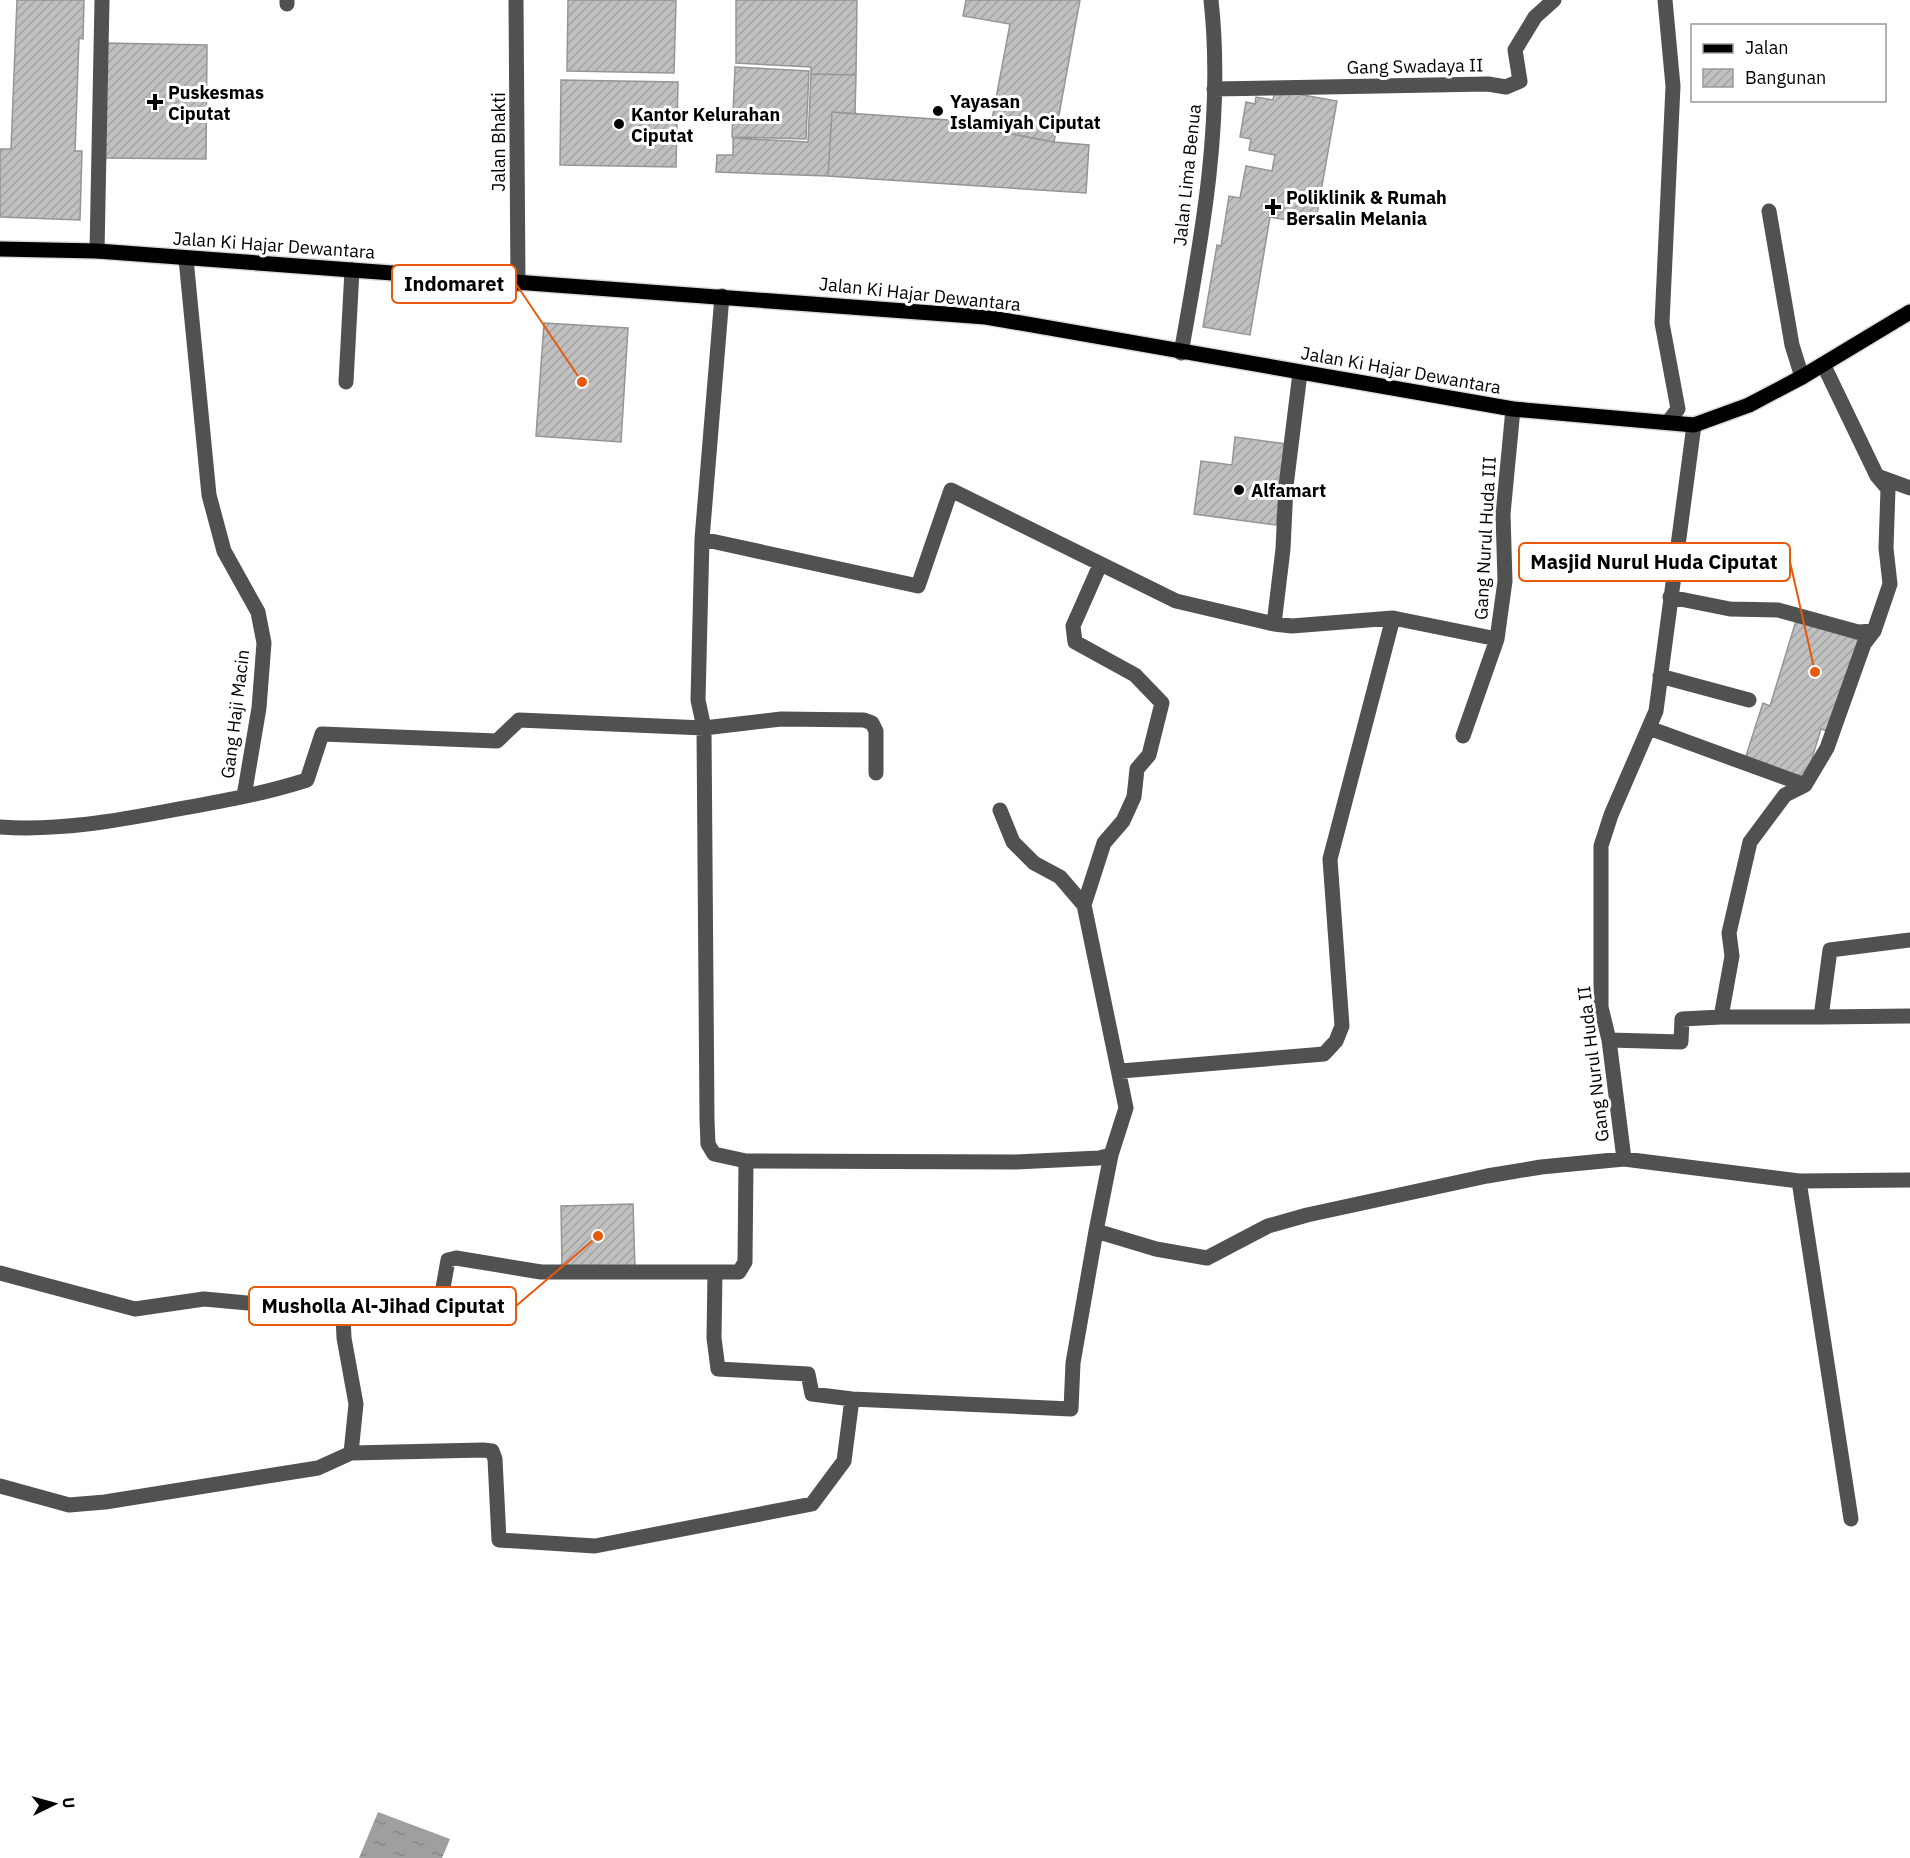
<svg xmlns="http://www.w3.org/2000/svg" width="1910" height="1858" viewBox="0 0 1910 1858" font-family="'IBM Plex Sans',sans-serif">
	<style>
		.water { fill: url(#water-ripples) }
		.building { fill: url(#building-hatch); stroke: #959595; stroke-width: 1.5 }
		.lines { fill: none; stroke-linecap: round; stroke-linejoin: round }
		.major-casing { stroke: #dbdbdb; stroke-width: 18 }
		.minor { stroke: #515151; stroke-width: 15 }
		.major { stroke: #000; stroke-width: 15 }
		.poi-dot { fill: #000; stroke: #fff; stroke-width: 2 }
		.labels { text-anchor: middle; dominant-baseline: central; stroke-width: 6; stroke-linejoin: round; paint-order: stroke }
		.street-label { font-size: 18px; fill: #000; stroke: #fff }
		.poi-label { font-size: 18px; font-weight: bold; fill: #000; stroke: #fff; text-anchor: start }
		.leader { fill: none; stroke: #e8590c; stroke-width: 2 }
		.callout-dot { fill: #e8590c; stroke: #fff; stroke-width: 2 }
		.callout { fill: #fff; stroke: #e8590c; stroke-width: 2 }
		.callout-label { font-size: 20px; text-anchor: middle; font-weight: bold; fill: #000 }
	</style>
	<defs>
		<pattern id="water-ripples" width="26" height="14" patternUnits="userSpaceOnUse" patternTransform="scale(1.5)"><rect width="26" height="14" fill="#9f9f9f"/><path d="M2 4q2-2 4 0t4 0M15 11q2-2 4 0t4 0" fill="none" stroke="#878787"/></pattern>
		<pattern id="building-hatch" width="6" height="6" patternUnits="userSpaceOnUse" patternTransform="scale(1.5)"><rect width="6" height="6" fill="#c0c0c0"/><path d="M-1 1l2-2M0 6l6-6M5 7l2-2" fill="none" stroke="#a3a3a3"/></pattern>
	</defs>
	<rect width="100%" height="100%" fill="#fff"/>
	<path class="water" d="M378 1812 450 1839 442 1858H359Z"/>
	<path class="building" d="M17 0H84L83 39 79 38 75 151H82L80 220 0 217V149H11Z
		M568 0H676L674 73 567 71Z
		M736 0H857L856 75 811 74V67L736 63Z
		M966 0H1080L1054 142 990 130 1010 24 963 16Z
		M105 43 207 45 206 159 103 158Z
		M735 67 809 71 806 139 732 137Z
		M811 74 856 75 855 114 832 112 828 176 716 172 717 155H733V138L808 142Z
		M561 80 678 82 676 167 560 165Z
		M1275 90 1337 101 1315 225 1270 217 1250 335 1203 327 1217 245 1221 246 1229 196 1240 198 1246 166 1272 171 1275 155 1249 150 1251 139 1240 137 1246 102 1255 104 1256 97 1273 100Z
		M832 112 992 123 990 130 1054 142 1089 145 1086 193 828 176Z
		M544 323 628 328 621 442 536 436Z
		M1235 437 1286 444 1276 525 1194 514 1201 461 1232 465Z
		M1796 621 1859 640 1831 732 1821 729 1806 778 1745 759 1763 703 1770 706Z
		M633 1204 635 1267 562 1268 561 1206Z"/>
	<g class="lines">
		<g class="major-casing">
			<path id="major" d="M0 249 97 251 986 317 1513 409 1694 425 1749 405 1802 377 1910 312"/>
		</g>
		<path class="minor" d="M287 0V4
			M516 0 518 284
			M1665 0 1673 86 1662 323 1678 409 1668 422
			M1214 89 1488 84 1506 87 1520 81 1515 50 1535 17 1554 0
			M1769 211 1792 345 1802 377
			M97 251 102 0
			M186 259 209 495 224 551 258 612 264 643 259 708 244 796
			M722 296 702 539 698 700 704 728 707 1120 708 1144 714 1154 746 1161 1015 1162 1099 1158 1111 1155 1126 1108 1084 905 1060 877 1034 863 1013 842 1000 810
			M1181 353C1202 237 1224 118 1211 0
			M346 382 352 270
			M1694 425 1656 711 1611 815 1601 846V1007L1609 1040 1624 1159 1799 1181 1851 1519
			M1880 477 1910 488
			M702 539 918 586 951 490 1176 601 1274 624 1292 626 1393 618 1497 639
			M1670 597 1730 609 1778 610 1858 632 1874 631
			M1274 624 1283 549 1286 486 1300 373
			M1660 676 1749 700
			M1649 728 1805 785 1827 748 1864 644 1874 631 1890 584 1886 548 1888 489 1877 476 1824 366
			M1463 736 1497 639 1505 581 1503 514 1513 409
			M0 827C59 831 115 821 173 810 218 802 263 794 307 780L322 734 497 741 519 720 704 728 781 719 864 720 872 723 876 731V773
			M1084 905 1104 843 1123 821 1134 797 1137 769 1149 755 1162 703 1135 675 1075 642 1073 626 1100 565
			M1721 1017H1821L1830 950 1910 940
			M1821 1017 1910 1016
			M1609 1040 1681 1042 1682 1019 1721 1017 1732 956 1729 933 1750 842 1785 795 1805 785
			M1121 1071 1324 1054 1336 1041 1342 1026 1330 859 1393 618
			M1111 1155 1096 1231 1156 1249 1207 1258 1268 1226 1307 1215 1487 1176 1541 1167 1624 1159
			M1799 1181 1910 1180
			M715 1272 714 1338 718 1369 808 1374 812 1394 852 1399 1071 1409 1073 1363 1096 1231
			M0 1273 135 1309 204 1299 333 1311 343 1315 439 1310 448 1260 456 1258 541 1272H739L745 1262 746 1161
			M343 1315 344 1338 356 1404 351 1453
			M0 1486 69 1505 105 1502 318 1468 351 1453 483 1450 492 1451 495 1459 499 1540 595 1546 812 1504 844 1461 852 1399"/>
		<use href="#major" class="major"/>
	</g>
	<g class="poi-dot">
		<path d="M152 93h6v6h6v6h-6v6h-6v-6h-6v-6h6z"/>
		<circle cx="938" cy="111" r="6"/>
		<circle cx="619" cy="124" r="6"/>
		<path d="M1270 198h6v6h6v6h-6v6h-6v-6h-6v-6h6z"/>
		<circle cx="1239" cy="490" r="6"/>
	</g>
	<g class="labels">
		<g class="street-label">
			<text transform="translate(1415 66) rotate(-1)">Gang Swadaya II</text>
			<text transform="translate(498 142) rotate(-90)">Jalan Bhakti</text>
			<text transform="translate(1187 175) rotate(-84)">Jalan Lima Benua</text>
			<text transform="translate(274 245) rotate(4)">Jalan Ki Hajar Dewantara</text>
			<text transform="translate(920 294) rotate(6)">Jalan Ki Hajar Dewantara</text>
			<text transform="translate(1401 370) rotate(10)">Jalan Ki Hajar Dewantara</text>
			<text transform="translate(1485 538) rotate(-87)">Gang Nurul Huda III</text>
			<text transform="translate(235 714) rotate(-83)">Gang Haji Macin</text>
			<text transform="translate(1593 1064) rotate(-97)">Gang Nurul Huda II</text>
		</g>
		<g class="poi-label">
			<text x="168" y="92">Puskesmas<tspan x="168" dy="21">Ciputat</tspan></text>
			<text x="950" y="101">Yayasan<tspan x="950" dy="21">Islamiyah Ciputat</tspan></text>
			<text x="631" y="114">Kantor Kelurahan<tspan x="631" dy="21">Ciputat</tspan></text>
			<text x="1286" y="197">Poliklinik &amp; Rumah<tspan x="1286" dy="21">Bersalin Melania</tspan></text>
			<text x="1251" y="490">Alfamart</text>
		</g>
	</g>
	<path class="leader" d="M582 382L516 284M1815 672L1790 562M598 1236L516 1306"/>
	<g class="callout-dot">
		<circle cx="582" cy="382" r="6"/>
		<circle cx="1815" cy="672" r="6"/>
		<circle cx="598" cy="1236" r="6"/>
	</g>
	<g class="callout">
		<rect x="392" y="265" width="124" height="38" rx="6"/>
		<rect x="1519" y="543" width="271" height="38" rx="6"/>
		<rect x="249" y="1287" width="267" height="38" rx="6"/>
	</g>
	<g class="callout-label">
		<text x="454" y="291">Indomaret</text>
		<text x="1654" y="569">Masjid Nurul Huda Ciputat</text>
		<text x="383" y="1313">Musholla Al-Jihad Ciputat</text>
	</g>
	<rect x="1691" y="24" width="195" height="78" fill="#ffffff" stroke="#999999" stroke-width="1.5"/>
	<rect x="1703" y="44" width="30" height="9" fill="#000000" stroke="#999999" stroke-width="1.5"/>
	<text x="1745" y="54" font-size="18" fill="#000000">Jalan</text>
	<rect x="1703" y="69" width="30" height="18" fill="url(#building-hatch)" stroke="#999999" stroke-width="1.5"/>
	<text x="1745" y="84" font-size="18" fill="#000000">Bangunan</text>
	<g transform="translate(54 1804) rotate(85)" stroke="#ffffff" stroke-width="4.5" paint-order="stroke">
	<path d="M0-4.5L10 22L0 15L-10 22Z" fill="#000000"/>
	<text y="-9" font-size="16" font-weight="bold" text-anchor="middle" fill="#000000">U</text>
	</g>
</svg>
